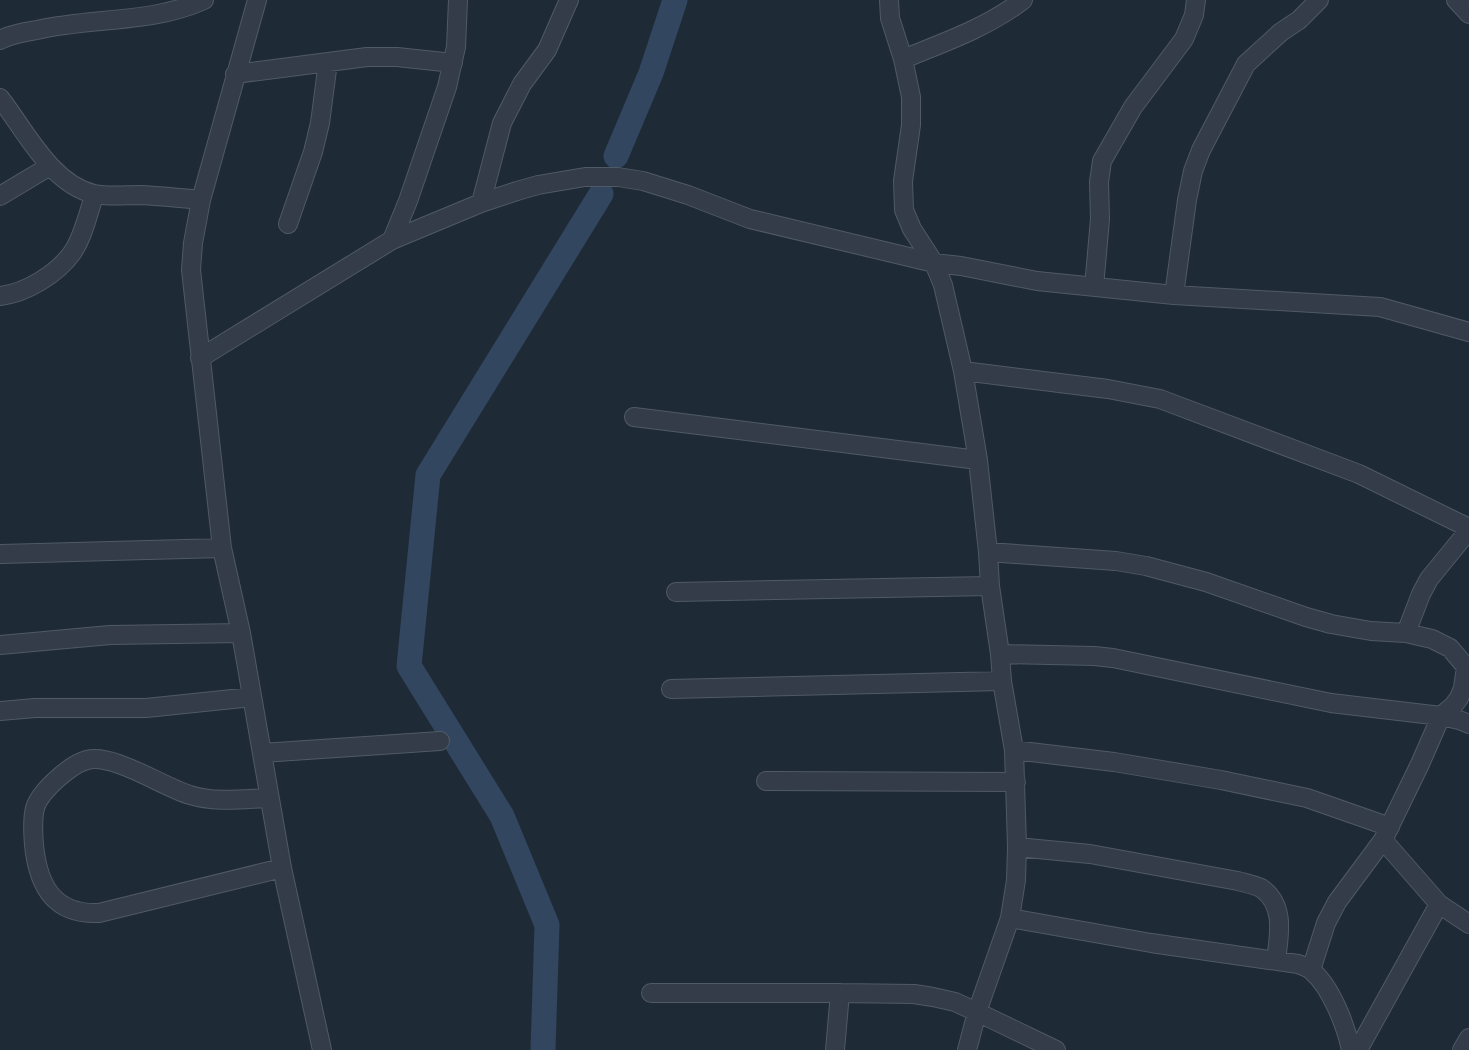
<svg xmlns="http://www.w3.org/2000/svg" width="1469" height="1050" viewBox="0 0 1469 1050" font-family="Raleway,sans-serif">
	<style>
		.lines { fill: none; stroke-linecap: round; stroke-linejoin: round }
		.river { stroke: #32465f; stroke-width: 25 }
		.minor-casing { stroke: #505a66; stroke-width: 20 }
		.minor { stroke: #333c48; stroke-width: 18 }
	</style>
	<rect width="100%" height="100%" fill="#1f2a37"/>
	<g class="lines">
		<path class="river" d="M616 156 651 73 675 0
			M543 1050 547 925 502 816 409 666 428 475 601 194"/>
		<g class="minor-casing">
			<path id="minor" d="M257 0 201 200 193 243 191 270 222 548 241 633 282 868 322 1050
				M889 0 890 18 903 59 911 97V125L903 181 904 210 912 229 934 263 943 285 963 371 978 460 988 552 990 586 1000 654 1002 681 1014 750 1017 847 1016 880 1010 918 977 1012 967 1050
				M1456 0 1469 14
				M0 40C11 34 25 32 37 30 92 17 151 24 204 0
				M903 59C945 42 986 28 1023 0
				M235 74 367 57H397L453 63
				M0 98C25 130 51 184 94 194 108 197 126 195 140 195 160 196 181 198 201 200
				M0 196 50 166
				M481 203 502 123 522 84 547 50 569 0
				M288 224 313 152 320 123 328 62
				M392 240 408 201 447 87 456 47 458 0
				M1094 287 1100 219 1099 182 1102 161 1133 107 1184 39 1194 15 1196 0
				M1174 295 1187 200 1193 171 1201 150 1246 64 1281 32 1299 20 1319 0
				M0 296C26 293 57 274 72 253 84 236 88 212 95 194
				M200 358 392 240 481 203 517 191 538 185 585 177H618L643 181 688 195 750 219 934 263 961 266 1037 281 1174 295 1380 307 1469 332
				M963 371 1108 389 1160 399 1359 474 1469 528
				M634 417 978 460
				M988 552 1116 561 1146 566 1206 582 1306 617 1331 624 1371 631 1406 633 1432 639 1450 648 1466 667 1463 688 1459 698 1453 706 1441 716 1420 764 1383 840 1439 904 1469 924
				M0 554 222 548
				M676 592 990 586
				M1406 633 1421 594 1429 579 1469 530
				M0 645 110 635 241 633
				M1000 654 1094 656 1113 658 1331 703 1441 716 1459 720 1469 724
				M671 689 1002 681
				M0 711 35 708H146L252 697
				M1014 750 1114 762 1221 780 1307 798 1390 827
				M262 753 440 741
				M766 781 1016 782
				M269 798C243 799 216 803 190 795 163 787 113 753 87 760 71 764 40 791 35 808 32 820 33 833 34 845 38 886 54 915 99 913L282 868
				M1017 847 1090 854 1238 881C1245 883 1255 885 1261 888 1286 905 1279 936 1276 960
				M1010 918 1151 943 1298 964C1303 966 1309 968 1312 971 1331 987 1346 1026 1351 1050
				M1311 970 1326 923 1337 902 1383 840
				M651 993H840L914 994 933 997 955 1002 977 1012 1056 1050
				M835 1050 840 993
				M1358 1050 1439 904
				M1462 1050 1469 1038"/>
		</g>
		<use href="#minor" class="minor"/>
	</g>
</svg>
